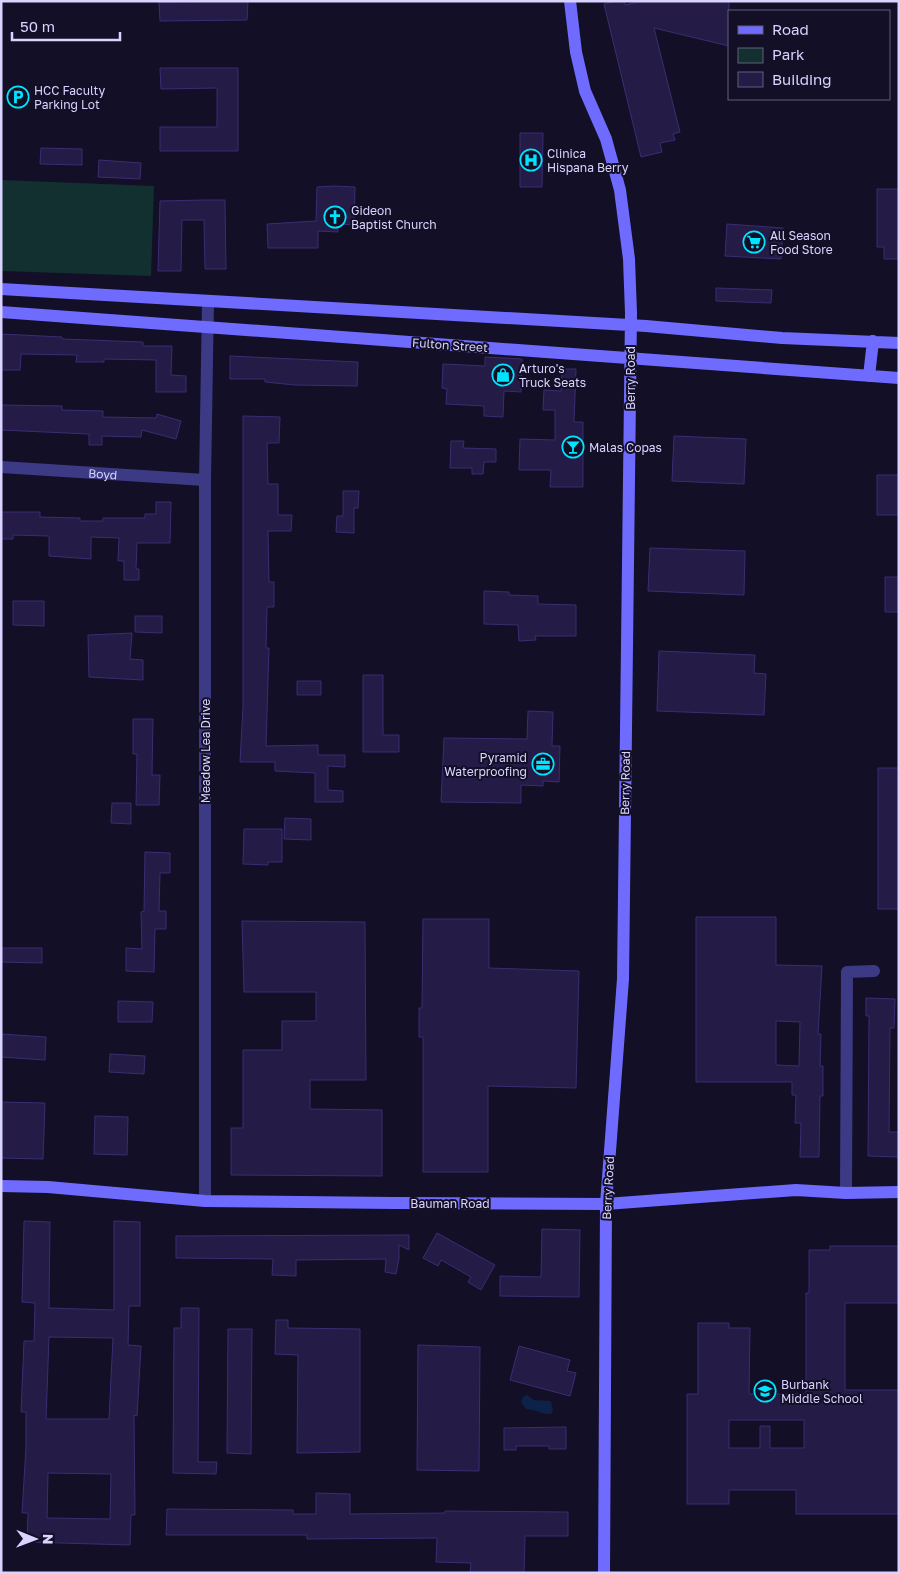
<svg xmlns="http://www.w3.org/2000/svg" width="900" height="1574" viewBox="0 0 900 1574" font-family="'Golos Text',sans-serif">
	<style>
		.green { fill: #12302f }
		.water { fill: #0c2248 }
		.building { fill: #241b47; stroke: #3b2d73; fill-rule: evenodd }
		.lines { fill: none; stroke-linecap: round; stroke-linejoin: round }
		.street { stroke: #3d3a85; stroke-width: 12 }
		.secondary { stroke: #6f6bff; stroke-width: 12 }
		.labels { text-anchor: middle; dominant-baseline: central; stroke-width: 4; stroke-linejoin: round; paint-order: stroke }
		.poi-label { font-size: 12px; fill: #d9d4ff; stroke: #130f26; text-anchor: start }
		.street-label { font-size: 12px; fill: #d9d4ff; stroke: #130f26 }
	</style>
	<rect width="100%" height="100%" fill="#130f26"/>
	<path class="green" d="M1 180 154 186 151 276 1 271Z"/>
	<path class="water" d="M527 1395 534 1400 551 1401 553 1411 551 1414C541 1415 536 1409 526 1409L521 1402 523 1397Z"/>
	<path class="building" d="M248 1 247 20 160 21 159 2Z
		M616 1H624L625 5 643 1H729V46L654 28 680 132 673 134 675 140 660 143 662 152 641 157 604 4Z
		M160 68H238V151H160V127H217V88L161 89Z
		M520 133H543L542 187H520Z
		M41 148 82 149V165L40 164Z
		M99 160 141 163 140 179 98 177Z
		M334 186 355 187 354 225 338 224V232L318 231V248H268L267 224 316 221 317 187Z
		M877 189H899L898 259H884V247H877Z
		M204 200H225L226 269H205L204 220H182L181 271H158L160 201Z
		M727 224 783 228 781 259 725 256Z
		M716 288 772 290 771 303 716 301Z
		M1 334 62 337V339L143 342V346H172L171 375 186 376V392H156V360L104 359V362H76L77 355 21 354 20 370H1Z
		M230 356 358 362 357 386 295 385 265 382V379H230Z
		M485 357 522 359 521 392 504 391 503 417 484 416V406L446 404 447 389 442 388 443 364 485 366Z
		M562 369H576L574 422H583V487H550L551 470H519L520 439 555 440V410H543L544 390 561 391Z
		M1 405 62 406V410L103 411V417L156 418 157 414 181 421 176 439 142 430 141 437 102 436V445H89V434L1 430Z
		M243 416 280 417 279 443H267L268 484H278V515H292L291 531H268L269 582H274V607H267L266 648H269L266 746 318 745V755H345V767L328 766V790L343 791V802H315V773L275 771V762H240L243 707Z
		M674 436 746 439 744 484 672 481Z
		M451 441H464L463 448 496 449V462H484L483 474H472V468H450Z
		M877 475H899V515H877Z
		M343 491H359L358 508H354V533L336 532 337 516H343Z
		M156 502H171L170 543H137L136 569H139V580H124V561H118L119 538 91 537V559L49 556V536L13 535V539H1V512H40V517L80 518V521H103V518H145V514H156Z
		M650 548 745 551 744 595 648 591Z
		M885 577H899V612H885Z
		M484 591 509 592V595L538 596V604L576 605V636H535L536 640 519 641 518 625 484 624Z
		M13 601H44V626L13 625Z
		M135 616H162V633L135 632Z
		M132 633 130 659 143 660V680L89 677 88 635Z
		M659 651 755 655 754 673 766 674 764 715 657 711Z
		M363 675H383V735H399V752H363Z
		M297 681H321V695H297Z
		M528 711 553 712 552 746H560L559 782 543 781V786L521 785V803L441 802 444 738 527 739Z
		M133 719H153L152 775H160L159 805H136L137 754H133Z
		M878 768H899V909H878Z
		M112 803H131V824L111 823Z
		M285 818 311 819V840L284 839Z
		M244 829H282V862H268V865L243 864Z
		M145 852 170 853V873H160L159 911H166V929H155L154 972 126 971V948L142 949 141 912 144 911Z
		M696 917H776V965L822 966 818 1034H821L820 1066H823V1096H820L819 1157H800L801 1123H795L796 1095H792V1082H696ZM776 1021 800 1022 799 1066 776 1065Z
		M423 919H489V968L579 971 576 1088 488 1086V1172H423V1037H419V1008H422Z
		M242 921 365 922 366 1080H310V1109L382 1110V1176L231 1175V1128H243V1050H282V1021H316V992H244Z
		M1 948H42V963L1 962Z
		M866 998 895 999 894 1028H890L889 1132H899V1157L868 1156 869 1016H866Z
		M118 1001 153 1002 152 1022H118Z
		M1 1034 46 1037 45 1060 1 1057Z
		M110 1054 145 1056 144 1074 109 1072Z
		M1 1102 45 1103 43 1159 1 1158Z
		M95 1116 128 1117 127 1155 94 1154Z
		M24 1221 50 1222 49 1308 114 1310V1221L140 1222V1306H129L128 1345 141 1346 137 1416 134 1415 135 1515H131L130 1545 27 1542 28 1513H22L26 1447V1412H21L24 1341H34L35 1303 22 1302ZM49 1337 113 1338 109 1419H46ZM48 1473 111 1474 110 1519 47 1518Z
		M542 1229 580 1230 579 1297 500 1296V1276L541 1277Z
		M437 1233 495 1265 481 1290 468 1282 471 1277 441 1260 438 1266 423 1258Z
		M409 1235V1250L399 1245V1259L396 1274 385 1272 386 1259 296 1260V1276L272 1275 273 1259 176 1258V1236Z
		M830 1246H899V1303H845V1390H899V1514H796V1490H729V1504H687V1394H698V1323H729V1328H750L749 1394H806V1293H809V1250H830ZM729 1420H804V1448H770V1426H760V1448H729Z
		M181 1308H199L198 1462H217L216 1474 173 1473 174 1328H181Z
		M276 1320H288V1328L360 1329V1452L297 1453 298 1355 275 1354Z
		M228 1329H252L251 1454 227 1453Z
		M418 1345 480 1347 479 1471 417 1470Z
		M519 1346 570 1360 567 1371 576 1373 570 1396 510 1380Z
		M566 1427V1449H549V1446H516V1450H504V1428Z
		M316 1493 350 1494V1514L445 1513V1511L568 1512V1536H525L524 1573H470L471 1563 436 1562 437 1538 307 1539V1535H166L167 1509 293 1510V1514H316Z"/>
	<g class="lines">
		<g class="street">
			<path id="s1" d="M1 467 205 480"/>
			<path d="M846 1193 847 972 874 971"/>
			<path d="M205 1201V480L208 301"/>
		</g>
		<path class="secondary" d="M570 1 576 52 585 91 606 139 620 190 629 259 631 313 623 979 606 1204 604 1573
			M1 289 646 326 782 338 899 343
			M1 312C300 335 600 355 899 378
			M869 376 873 341
			M1 1186 48 1187 205 1201 394 1203 606 1204 796 1190 846 1193 899 1192"/>
	</g>
	<defs>
		<g id="parking-ring" transform="scale(1.125)"><circle r="9.5" fill="#130f26" stroke="#00e5ff" stroke-width="1.5"/><path d="M-3.5-5.5H1a3.5 3.5 0 0 1 0 7H-1V5.5H-3.5ZM-1-3.4V-.6H.8a1.4 1.4 0 0 0 0-2.8Z" fill="#00e5ff"/></g>
		<g id="hospital-ring" transform="scale(1.125)"><circle r="9.5" fill="#130f26" stroke="#00e5ff" stroke-width="1.5"/><path d="M-5-5h3v3.5h4V-5h3V5h-3V1.5h-4V5h-3Z" fill="#00e5ff"/></g>
		<g id="church-ring" transform="scale(1.125)"><circle r="9.5" fill="#130f26" stroke="#00e5ff" stroke-width="1.5"/><path d="M-1.2-6h2.4v3.5h3.3v2.4h-3.3V6h-2.4V-.1h-3.3v-2.4h3.3Z" fill="#00e5ff"/></g>
		<g id="supermarket-ring" transform="scale(1.125)"><circle r="9.5" fill="#130f26" stroke="#00e5ff" stroke-width="1.5"/><path d="M-6-5.5h2.5l.6 2H6L4.5 2H-2.5L-4.4-4H-6ZM-1.5 3.2a1.3 1.3 0 1 0 .1 0ZM3 3.2a1.3 1.3 0 1 0 .1 0Z" fill="#00e5ff"/></g>
		<g id="shop-ring" transform="scale(1.125)"><circle r="9.5" fill="#130f26" stroke="#00e5ff" stroke-width="1.5"/><path d="M-5-2.5h2.3a2.7 3.5 0 0 1 5.4 0H5L5.5 6h-11ZM-1.5-2.5h3a1.5 2.3 0 0 0-3 0Z" fill="#00e5ff"/></g>
		<g id="bar-ring" transform="scale(1.125)"><circle r="9.5" fill="#130f26" stroke="#00e5ff" stroke-width="1.5"/><path d="M-6-5H6L.8 .8V4.5H3.5V6h-7V4.5H-.8V.8Z" fill="#00e5ff"/></g>
		<g id="office-ring" transform="scale(1.125)"><circle r="9.5" fill="#130f26" stroke="#00e5ff" stroke-width="1.5"/><path d="M-6-3h4V-5.5h4V-3h4V5H-6ZM-1-4.5V-3h2v-1.5ZM-6 0V1H6V0Z" fill="#00e5ff"/></g>
		<g id="school-ring" transform="scale(1.125)"><circle r="9.5" fill="#130f26" stroke="#00e5ff" stroke-width="1.5"/><path d="M0-5L7-2L0 1L-7-2ZM-4 1L0 2.5L4 1V4Q0 6-4 4Z" fill="#00e5ff"/></g>
	</defs>
	<g fill-rule="evenodd">
		<use href="#parking-ring" x="18" y="97"/>
		<use href="#hospital-ring" x="531" y="160"/>
		<use href="#church-ring" x="335" y="217"/>
		<use href="#supermarket-ring" x="754" y="242"/>
		<use href="#shop-ring" x="503" y="375"/>
		<use href="#bar-ring" x="573" y="447"/>
		<use href="#office-ring" x="543" y="764"/>
		<use href="#school-ring" x="765" y="1391"/>
	</g>
	<g class="labels">
		<g class="poi-label">
			<text x="34" y="90">HCC Faculty<tspan x="34" dy="14">Parking Lot</tspan></text>
			<text x="547" y="153">Clinica<tspan x="547" dy="14">Hispana Berry</tspan></text>
			<text x="351" y="210">Gideon<tspan x="351" dy="14">Baptist Church</tspan></text>
			<text x="770" y="235">All Season<tspan x="770" dy="14">Food Store</tspan></text>
			<text x="519" y="368">Arturo's<tspan x="519" dy="14">Truck Seats</tspan></text>
			<text x="589" y="447">Malas Copas</text>
			<text x="527" y="757" text-anchor="end">Pyramid<tspan x="527" dy="14">Waterproofing</tspan></text>
			<text x="781" y="1384">Burbank<tspan x="781" dy="14">Middle School</tspan></text>
		</g>
		<g class="street-label">
			<text transform="translate(450 345) rotate(4)">Fulton Street</text>
			<text transform="translate(630 378) rotate(-90)">Berry Road</text>
			<text stroke="none"><textPath href="#s1" startOffset="102">Boyd</textPath></text>
			<text transform="translate(205 751) rotate(-90)">Meadow Lea Drive</text>
			<text transform="translate(625 783) rotate(-89)">Berry Road</text>
			<text transform="translate(608 1188) rotate(-87)">Berry Road</text>
			<text x="450" y="1203">Bauman Road</text>
		</g>
	</g>
	<rect width="900" height="1574" fill="none" stroke="#d9d4ff" stroke-width="5"/>
	<rect x="728" y="10" width="162" height="90" fill="#130f26" stroke="#625e7d"/>
	<rect x="738" y="26" width="25" height="8" fill="#6f6bff" stroke="#625e7d"/>
	<text x="772" y="35" font-size="15" fill="#d9d4ff">Road</text>
	<rect x="738" y="48" width="25" height="15" fill="#12302f" stroke="#625e7d"/>
	<text x="772" y="60" font-size="15" fill="#d9d4ff">Park</text>
	<rect x="738" y="72" width="25" height="15" fill="#241b47" stroke="#625e7d"/>
	<text x="772" y="85" font-size="15" fill="#d9d4ff">Building</text>
	<g transform="translate(35 1539) rotate(91)" stroke="#130f26" stroke-width="4" paint-order="stroke">
	<path d="M0-4L9 19L0 12L-9 19Z" fill="#d9d4ff"/>
	<text y="-8" font-size="14" font-weight="bold" text-anchor="middle" fill="#d9d4ff">N</text>
	</g>
	<path d="M12 32v8h108v-8" fill="none" stroke="#d9d4ff" stroke-width="2.5"/>
	<text x="20" y="32" font-size="15" fill="#d9d4ff" stroke="#130f26" stroke-width="4" paint-order="stroke">50 m</text>
</svg>
